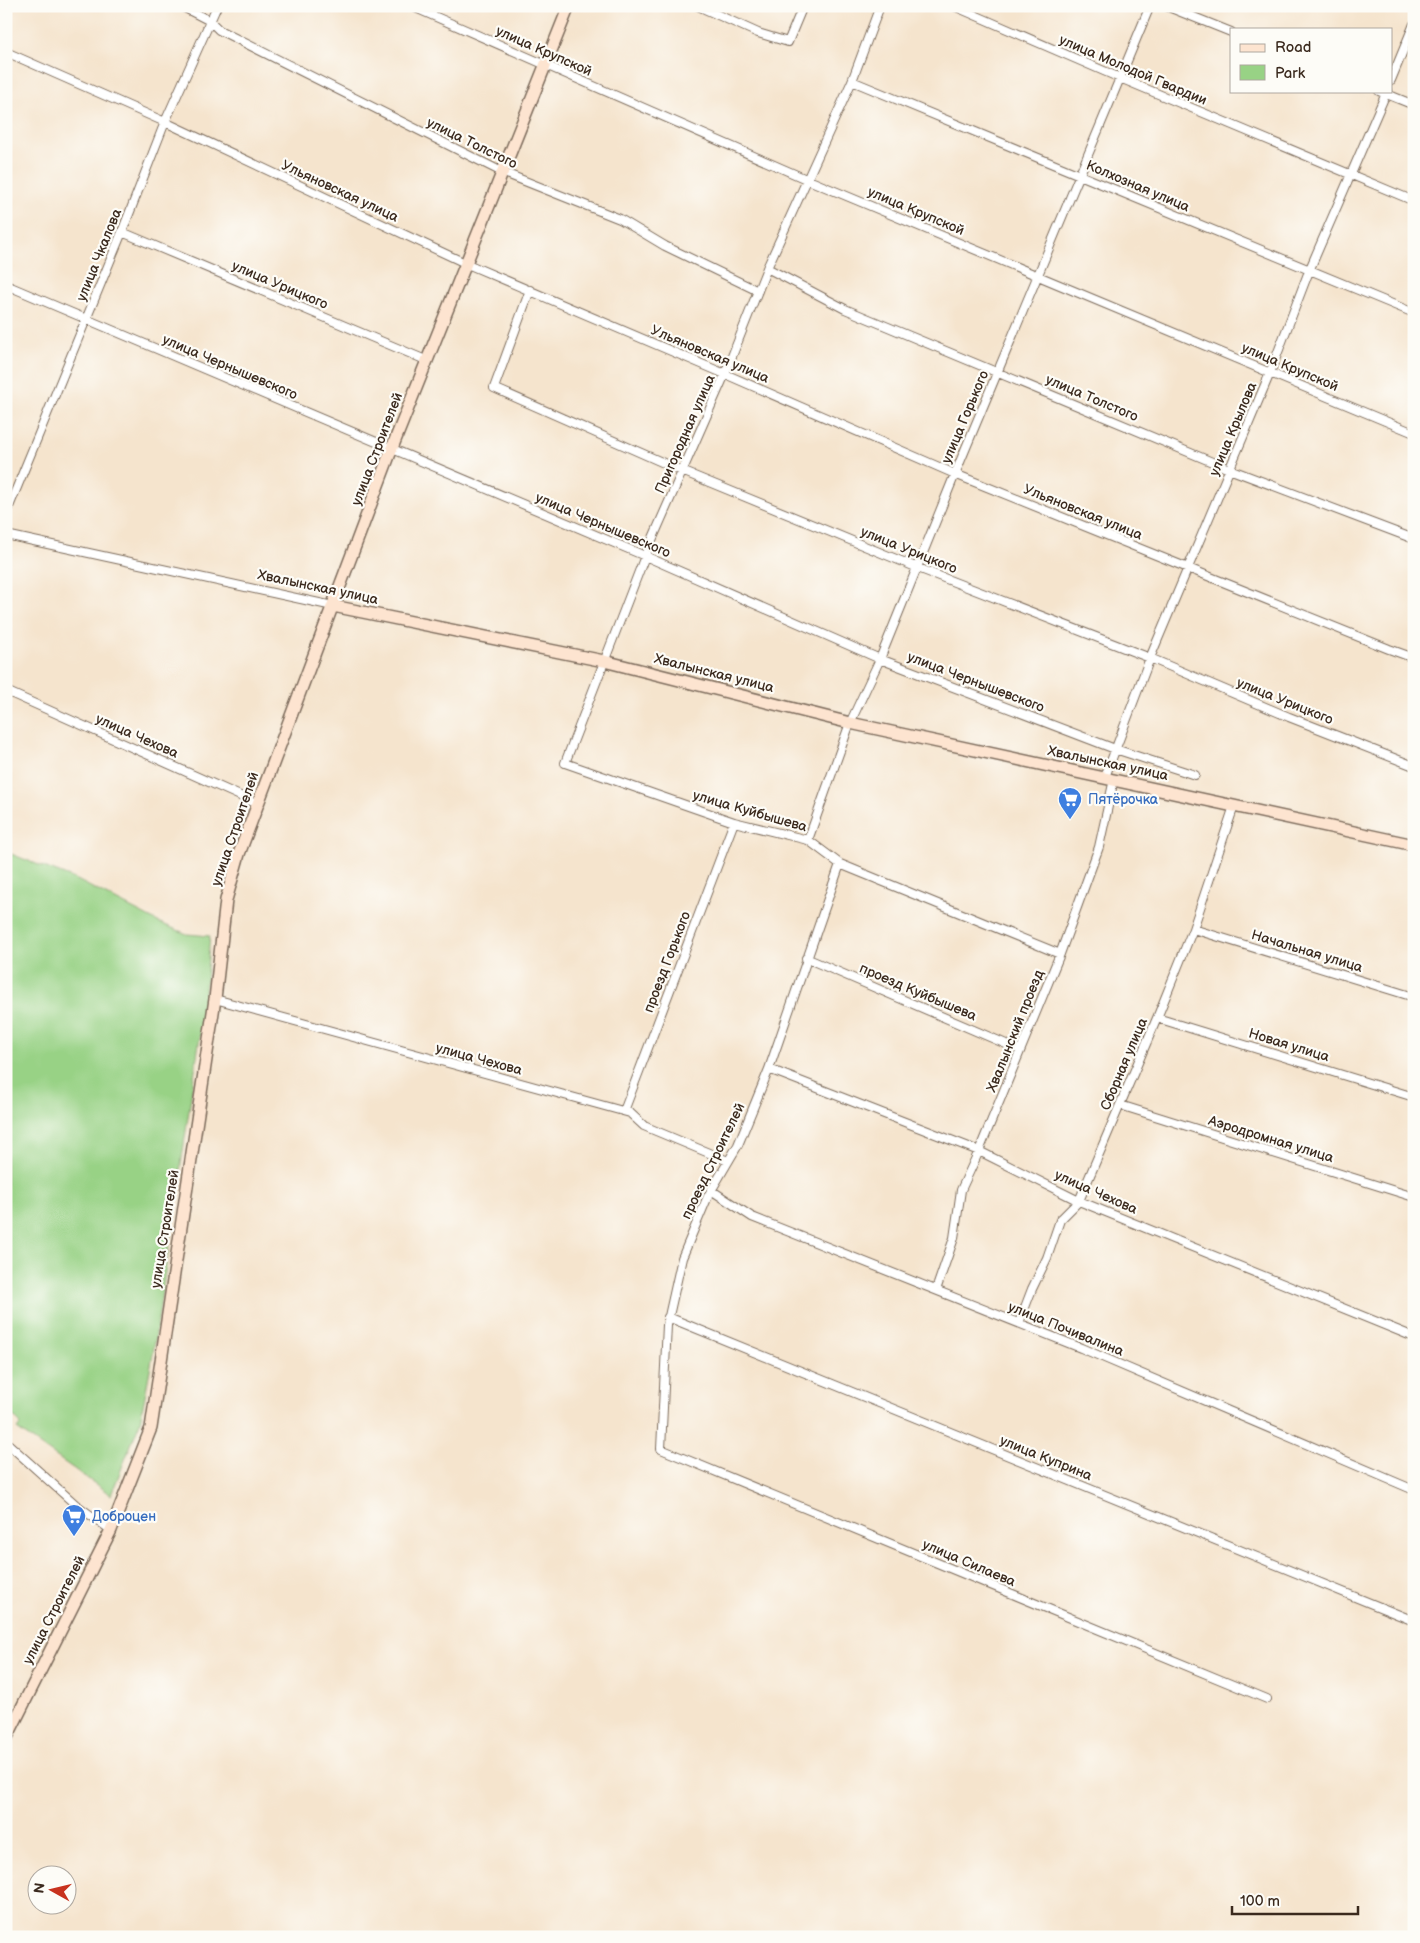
<svg xmlns="http://www.w3.org/2000/svg" width="1420" height="1943" viewBox="0 0 1420 1943" font-family="'Balsamiq Sans',sans-serif">
	<style>
		.green { fill: #98d285; stroke: #6a7e52 }
		.lines { fill: none; stroke-linecap: round; stroke-linejoin: round }
		.street-casing { stroke: #7c6b5b; stroke-width: 10 }
		.secondary-casing { stroke: #7c6b5b; stroke-width: 14 }
		.street { stroke: #fff; stroke-width: 8 }
		.secondary { stroke: #fde4d0; stroke-width: 11 }
		.labels { text-anchor: middle; dominant-baseline: central; stroke-width: 4.5; stroke-linejoin: round; paint-order: stroke }
		.street-label { font-size: 14px; fill: #3b2a1e; stroke: #fdfcf7 }
		.shop-label { font-size: 14px; fill: #366cbe; stroke: #fdfcf7; text-anchor: start }
	</style>
	<rect width="100%" height="100%" fill="#fdfcf7"/>
	<filter id="ink" filterUnits="userSpaceOnUse"><feTurbulence type="fractalNoise" baseFrequency=".02" numOctaves="2"/><feDisplacementMap in="SourceGraphic" scale="10" xChannelSelector="R" yChannelSelector="G"/><feConvolveMatrix kernelMatrix="1 2 1 2 8 2 1 2 1" color-interpolation-filters="sRGB"/></filter>
	<filter id="wash" filterUnits="userSpaceOnUse"><feTurbulence type="fractalNoise" baseFrequency=".0096" numOctaves="4" result="noise"/><feDisplacementMap in="SourceGraphic" scale="20" xChannelSelector="R" yChannelSelector="G"/><feGaussianBlur stdDeviation="1.12" result="paint"/><feColorMatrix in="noise" values="0 0 0 0 0 0 0 0 0 0 0 0 0 0 0 0 0 1.4 0 .05"/><feComposite in="paint" operator="in"/></filter>
	<g filter="url(#wash)">
		<rect width="100%" height="100%" fill="#f5e4cd"/>
		<path class="green" d="M6 852 77 880 160 923 187 934 210 936 203 1016 153 1354 140 1422 111 1495 17 1429 21 1424 6 1409Z"/>
	</g>
	<g filter="url(#ink)">
		<g class="lines">
			<g class="street-casing">
				<path id="street" d="M181 6 210 21 219 30 502 172 620 219 665 246 758 291
					M411 6 806 179 1414 433
					M698 6 758 33 788 42 803 6
					M880 6 852 81 767 268 725 374 645 556 565 763 734 822 808 840 840 864 1060 954
					M954 6 1120 78 1414 201
					M1166 6 1231 32
					M1410 6 1414 8
					M6 52 165 122 465 263 725 374 955 474 1389 649 1414 658
					M1391 80 1414 24
					M852 81 1414 313
					M1379 91 1414 105
					M122 232 428 361
					M767 268 845 309 1229 469 1414 539
					M6 285 645 556 880 659 1115 749 1195 775
					M530 290 494 388 682 471 918 568 1150 658 1289 717 1414 766
					M6 514 122 232 165 122 217 6
					M6 535 333 606
					M6 691 258 804
					M1105 777 1150 658 1270 373 1309 271 1387 91
					M808 840 850 723 880 659 955 474 1150 6
					M840 864 769 1069 738 1145 708 1196 682 1258 667 1325 661 1449 1267 1699
					M1193 929 1414 997
					M806 958 1020 1050
					M215 999 630 1113 644 1126 728 1161
					M1157 1018 1414 1097
					M769 1069 979 1151 1079 1201 1414 1337
					M1120 1105 1414 1197
					M624 1111 734 822
					M711 1190 752 1217 1081 1348 1414 1490
					M936 1290 954 1238 961 1190 979 1151 1060 954 1099 847 1114 779
					M668 1317 1414 1621
					M1019 1323 1032 1289 1047 1258 1060 1220 1079 1201 1157 1018 1193 929 1234 806
					M6 1442 75 1504 111 1530"/>
			</g>
			<g class="secondary-casing">
				<path id="secondary" d="M333 606 604 661 850 723 1414 845
					M6 1739 111 1530 151 1428 215 999 226 900 239 854 392 448 569 6"/>
			</g>
			<use href="#street" class="street"/>
			<use href="#secondary" class="secondary"/>
		</g>
	</g>
	<defs>
		<g id="supermarket-pin" transform="scale(1.25)"><path d="M0 17L-7.5 6A9.5 9.5 0 1 1 7.5 6Z" fill="#3f7fe0" stroke="#fdfcf7"/><path d="M-6-5.5h2.5l.6 2H6L4.5 2H-2.5L-4.4-4H-6ZM-1.5 3.2a1.3 1.3 0 1 0 .1 0ZM3 3.2a1.3 1.3 0 1 0 .1 0Z" fill="#fff"/></g>
	</defs>
	<g fill-rule="evenodd">
		<use href="#supermarket-pin" x="1070" y="799"/>
		<use href="#supermarket-pin" x="74" y="1516"/>
	</g>
	<g class="labels">
		<g class="street-label">
			<text transform="translate(544 51) rotate(24)">улица Крупской</text>
			<text transform="translate(1133 70) rotate(23)">улица Молодой Гвардии</text>
			<text transform="translate(472 143) rotate(26)">улица Толстого</text>
			<text transform="translate(1138 186) rotate(23)">Колхозная улица</text>
			<text transform="translate(340 191) rotate(25)">Ульяновская улица</text>
			<text transform="translate(916 211) rotate(23)">улица Крупской</text>
			<text transform="translate(99 255) rotate(-68)">улица Чкалова</text>
			<text transform="translate(280 285) rotate(23)">улица Урицкого</text>
			<text transform="translate(710 354) rotate(23)">Ульяновская улица</text>
			<text transform="translate(230 367) rotate(23)">улица Чернышевского</text>
			<text transform="translate(1290 367) rotate(23)">улица Крупской</text>
			<text transform="translate(1092 398) rotate(23)">улица Толстого</text>
			<text transform="translate(965 417) rotate(-67)">улица Горького</text>
			<text transform="translate(1233 429) rotate(-67)">улица Крылова</text>
			<text transform="translate(685 434) rotate(-66)">Пригородная улица</text>
			<text transform="translate(377 449) rotate(-69)">улица Строителей</text>
			<text transform="translate(1083 512) rotate(22)">Ульяновская улица</text>
			<text transform="translate(603 525) rotate(23)">улица Чернышевского</text>
			<text transform="translate(909 550) rotate(22)">улица Урицкого</text>
			<text transform="translate(318 587) rotate(12)">Хвалынская улица</text>
			<text transform="translate(714 673) rotate(14)">Хвалынская улица</text>
			<text transform="translate(976 682) rotate(21)">улица Чернышевского</text>
			<text transform="translate(1285 701) rotate(22)">улица Урицкого</text>
			<text transform="translate(137 736) rotate(24)">улица Чехова</text>
			<text transform="translate(1108 763) rotate(12)">Хвалынская улица</text>
			<text transform="translate(750 811) rotate(16)">улица Куйбышева</text>
			<text transform="translate(235 829) rotate(-71)">улица Строителей</text>
			<text transform="translate(1307 951) rotate(17)">Начальная улица</text>
			<text transform="translate(667 962) rotate(-69)">проезд Горького</text>
			<text transform="translate(918 992) rotate(23)">проезд Куйбышева</text>
			<text transform="translate(1015 1031) rotate(-68)">Хвалынский проезд</text>
			<text transform="translate(1289 1045) rotate(17)">Новая улица</text>
			<text transform="translate(479 1059) rotate(15)">улица Чехова</text>
			<text transform="translate(1124 1064) rotate(-67)">Сборная улица</text>
			<text transform="translate(1271 1139) rotate(17)">Аэродромная улица</text>
			<text transform="translate(713 1161) rotate(-64)">проезд Строителей</text>
			<text transform="translate(1096 1192) rotate(24)">улица Чехова</text>
			<text transform="translate(165 1229) rotate(-81)">улица Строителей</text>
			<text transform="translate(1066 1329) rotate(22)">улица Почивалина</text>
			<text transform="translate(1046 1458) rotate(22)">улица Куприна</text>
			<text transform="translate(969 1563) rotate(23)">улица Силаева</text>
			<text transform="translate(54 1610) rotate(-63)">улица Строителей</text>
		</g>
		<g class="shop-label">
			<text x="1088" y="799">Пятёрочка</text>
			<text x="92" y="1516">Доброцен</text>
		</g>
	</g>
	<rect width="1420" height="1943" fill="none" stroke="#fdfcf7" stroke-width="25"/>
	<rect x="1230" y="28" width="162" height="65" fill="#fdfcf7" stroke="#afa8a0"/>
	<rect x="1240" y="44" width="25" height="8" fill="#fde4d0" stroke="#afa8a0"/>
	<text x="1275" y="52" font-size="15" fill="#3b2a1e">Road</text>
	<rect x="1240" y="65" width="25" height="15" fill="#98d285" stroke="#afa8a0"/>
	<text x="1275" y="78" font-size="15" fill="#3b2a1e">Park</text>
	<g transform="translate(52 1890) rotate(278)"><circle r="24" fill="#fdfcf7" stroke="#afa8a0"/>
	<path d="M0-4L9 19L0 12L-9 19Z" fill="#c8321e"/>
	<text y="-8" font-size="14" font-weight="bold" text-anchor="middle" fill="#3b2a1e">N</text>
	</g>
	<path d="M1232 1906v8h126v-8" fill="none" stroke="#3b2a1e" stroke-width="2.5"/>
	<text x="1240" y="1906" font-size="15" fill="#3b2a1e" stroke="#fdfcf7" stroke-width="4" paint-order="stroke">100 m</text>
</svg>
